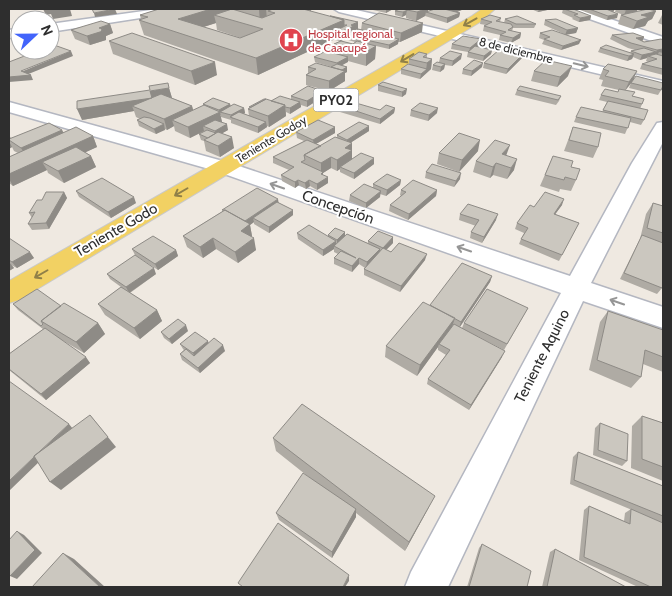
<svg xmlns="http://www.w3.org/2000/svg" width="672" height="596" viewBox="0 0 672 596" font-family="Cabin,sans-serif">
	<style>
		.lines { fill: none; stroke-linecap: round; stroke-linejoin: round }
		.minor-casing { stroke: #b4b7c1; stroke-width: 3 }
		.major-casing { stroke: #c9c9c9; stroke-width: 2 }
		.minor { fill: #fff; fill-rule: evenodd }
		.major { fill: #f2d163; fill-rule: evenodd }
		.wall { fill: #afaba4; fill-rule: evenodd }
		.shaded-wall { fill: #8e8b86 }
		.building { fill: #cbc7bf; stroke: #8e8b86 }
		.oneway { stroke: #908048 }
		.oneway2 { stroke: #969696 }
		.labels { text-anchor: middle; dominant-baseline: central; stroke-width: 4; stroke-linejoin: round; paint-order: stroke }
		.far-health-label { font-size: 12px; fill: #be3a42; stroke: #fff; text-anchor: start }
		.far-street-label { font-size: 12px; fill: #2e2e2e; stroke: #fff }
		.shield { fill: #fff; stroke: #6d6d6d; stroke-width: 1 }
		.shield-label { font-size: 14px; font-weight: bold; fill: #2e2e2e }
		.street-label { font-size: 15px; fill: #2e2e2e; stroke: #fff }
	</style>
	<rect width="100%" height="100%" fill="#efe9e1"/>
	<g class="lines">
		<g class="minor-casing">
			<path id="minor" d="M158 9H184L179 12 50 32V24Z
				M334 9H352L663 81V89L339 12Z
				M566 9H581L663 37V45L567 11Z
				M20 28V36L9 38V30Z
				M9 102 230 163 570 276 632 163 657 123 663 122V142L591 283 663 307V328L583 301 448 587H405L411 572 561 293 216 171 9 112Z"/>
		</g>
		<g class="major-casing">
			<path id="major" d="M482 9H495L480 22 19 300 9 303V281L472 16Z"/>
		</g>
		<use href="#minor" class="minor"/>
		<use href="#major" class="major"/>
	</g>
	<path class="wall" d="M159 9H311V11L361 30 362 23 422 32 400 42H398V44L389 49 376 46 375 59 366 66 348 61 342 65 347 67V72L345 73V81L329 91 306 85V75L308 73V67H332L315 62 314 57 334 53V44L340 41 335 40V39L258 75 144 35 139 20H141L140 15ZM216 23 217 30 241 38H240L203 27ZM345 39 355 42 353 44 341 41Z
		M373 9H393L386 13 373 10Z
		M400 9 428 12 435 9H464L457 12 460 13 459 17 447 23 425 16 416 21 406 18V15L402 17 395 15V11Z
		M531 9H552L538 12Z
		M563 9 591 16 590 20 579 22 572 19 573 18 562 13Z
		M581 9H615L613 12 617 18 607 20 580 10Z
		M616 9H638L636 12 656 11 652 19 648 21 645 26 633 29 618 24 621 15H624L615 12Z
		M663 14V25L658 23 662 15Z
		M501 18 500 22 504 23 505 19 536 24 534 28H513L512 31 521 33 520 38 511 43 499 40 500 35 483 31 484 26 486 25 480 24 481 19Z
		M545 20 578 28 576 33 566 34 579 44 561 50 542 44 544 40 539 38 540 33 564 34 544 25Z
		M110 24 113 33 106 36V40L90 45 75 39 71 30Z
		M612 35 644 37 642 41 644 42 663 40V75L640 69 642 64 648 62 646 61 647 58 640 60 633 57 632 59 627 61 598 52 600 48 630 53 631 51 635 50 628 48 610 39Z
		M109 41 217 75 195 85 113 54Z
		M452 44H480L477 46 492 50 491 54 483 61 467 57 468 52 451 49Z
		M427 54V58L432 59 431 69 420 79 401 74V69L409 64V59Z
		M440 58 461 59 452 66 445 65 444 69 440 72 432 70 433 65 439 62Z
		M522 58 506 74 483 68 484 63Z
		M482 67 471 76 462 74 463 69Z
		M603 69 637 71 625 90 632 96 644 99 640 109 644 120 641 125 630 122 625 134 574 122 576 117 602 112 607 102 599 100 601 95 618 92 619 90 601 86 603 80 599 79Z
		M534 71 568 76 557 87 531 81Z
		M383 82 406 94 402 97 378 91V85Z
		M631 83 663 87 658 95 629 88Z
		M169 88 172 98 192 106 193 110 203 106V104H230L231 106 244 108 245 113 243 114 249 116 248 109 250 108 249 107 271 101 291 99V96H324L307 107 301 105V107L290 114 286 112V116L269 127 267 126V127L258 133 231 123V120L221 117V115H220L222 122 228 130 222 133 234 148 220 157 206 151 204 141 201 140 199 134 204 131 190 138 175 131 174 126 167 130 165 129 156 134 139 126 137 120 140 119 136 117 134 111 82 120Z
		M517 90 561 96 559 101 556 105 515 95Z
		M341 106 380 110 395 108 394 113 380 124 340 112Z
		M411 110 437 113 428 121 410 116Z
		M573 127 598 147 593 158 564 151Z
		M62 130 64 133 93 136 97 147 85 152 91 156 96 167 64 183 48 173 47 170 13 186 9 183V157L18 153 14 151 12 147 9 149V135L11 138Z
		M369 131 350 143 352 150V159L374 164 354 179 340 172V169L337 171 331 168 323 173V175L328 183 317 190 310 186 306 189 299 185 295 188 282 181 281 175 289 170 273 163V157L304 141 297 138 296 132 335 133 316 144 321 146 337 137V135Z
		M478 151 459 172 437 164 439 153Z
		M506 155 514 170 507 179 493 175 490 178 473 172 476 161Z
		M553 156 571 167 576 180 571 191 560 189 559 192 540 186Z
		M426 172 460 179 454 187 425 178Z
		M401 180 400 185 386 196 380 194V197L366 208 349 201 350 195 373 188V184Z
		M401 190H437L436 196 408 220 389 211 390 205 401 196 400 195Z
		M76 191 136 203 111 218 79 197Z
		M64 192 67 198 49 229 32 230 28 224 32 218 29 213 42 200Z
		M278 202 293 215 269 233 254 224V222L250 225 252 236 251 237 256 250 238 263 216 249 203 258 187 247 183 236 223 211 222 210Z
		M653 203 663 206V285L662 288 657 294 620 279 640 239 646 214Z
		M562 205 555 214 579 223 559 261 519 244 521 239 524 233 515 229 517 223 534 207Z
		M460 214 496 220 482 243 470 238 471 232 476 226 459 220Z
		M345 232V236L368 243V241L393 243 386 250 391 252 425 260 400 292 364 275V269L365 268 359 264 352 272 334 264V258L338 254 334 252V249L323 256 298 239 297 233 328 236V235Z
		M9 238 34 258 17 268 11 265 14 268 9 271Z
		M132 249 176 250 178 256 158 270 135 255Z
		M107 274H156L130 293 157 310 162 321 140 339 105 315 98 304 121 287 110 279Z
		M492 276 490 282 460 327 462 328 464 323 528 308 504 350 477 336 502 357 469 410 427 384 428 379 446 355 438 350V347L417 376 385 357 386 346 430 305Z
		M13 304 61 306 98 323 105 334 84 353 60 339 90 363 46 400 9 370V354L43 329 18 310Z
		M608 311 663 330V372L643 364 641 377 631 388 589 370 600 322Z
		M188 331 172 344 164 338 161 332Z
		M208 341V343L225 351 200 373 182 360 180 354 184 350 183 349 180 344Z
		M642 416 663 423V481L631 468 632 426Z
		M600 423 627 461 622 466 593 455 595 428Z
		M273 438 429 507 405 551 356 513V517L332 558 279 520 276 513 315 482 276 451Z
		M578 452 663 486V523L570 484 573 457Z
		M589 506 624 521 625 513 631 509 663 587H638L579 560 584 510Z
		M482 544 527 587H467L479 548Z
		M555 549 626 587H542L550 552Z"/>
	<path class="shaded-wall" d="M43 9H70L72 16 53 19 51 14 46 15Z
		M115 9 117 14 95 17 94 13Z
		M211 9H234L235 16 214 15 216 23 182 34 178 19Z
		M259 9H266L267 20 260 23Z
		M303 9H311V21Z
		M386 9H393L386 13Z
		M425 9H428V13L426 12 425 16 416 21 417 12Z
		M451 9H464L450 15Z
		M539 9H552L538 12Z
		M606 9H615L613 12Z
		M635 9H638L636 12 624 15 626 10Z
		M407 10 406 15 402 17 403 12Z
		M656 11 652 19 648 21 645 26 633 29 637 21 641 15Z
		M460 13 459 17 447 23V18Z
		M618 14 617 18 607 20 608 16Z
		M591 16 590 20 579 22 580 18Z
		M344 20V30L351 25 358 22V31L345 35V39L340 41V32L335 31V39L258 75 256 58Z
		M423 23 422 32 400 42 401 33Z
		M110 24 113 33 106 36V40L90 45 87 36 99 28Z
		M578 28 576 33 565 35 567 30Z
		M375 33V38L366 40V42L362 44 363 40Z
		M521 33 520 38 511 43 513 38Z
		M644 37 642 42 636 38Z
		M399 39 398 44 389 49V45Z
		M481 39 480 44 469 52 470 48Z
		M581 40 579 44 561 50 563 46Z
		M376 46 375 59 366 66V52Z
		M663 49V53L659 52 658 54 648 56 647 58 640 60 642 55 656 52 657 50Z
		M492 50 491 54 483 61 484 56Z
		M71 51 73 56 26 75H31L33 80 9 82V77Z
		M462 54 461 59 452 66 453 61Z
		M523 54 522 58 506 74 508 69Z
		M634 54 632 59 627 61 629 56Z
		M348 57V62L337 68V63Z
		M432 59 431 69 420 79 421 74 426 70 427 63Z
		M215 62 217 75 195 85 191 71Z
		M483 63 482 67 471 76 472 71Z
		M445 64 444 69 440 72 441 67Z
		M572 66 568 76 557 87 560 77Z
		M347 67V72L345 73V81L329 91V81L339 72Z
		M637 71 633 81 624 92 629 82Z
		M169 88 172 98 132 106 134 111 82 120 77 109 150 91Z
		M407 89 406 94 402 97V92Z
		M323 91 324 96 307 107V101Z
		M300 102 301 107 290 114V108Z
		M230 104 231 109 220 112V115L219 110Z
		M285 105 286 116 269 127 268 116Z
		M192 106 195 117 172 120 174 126 167 130 164 119Z
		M244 108 245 113 235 119 231 118V115Z
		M395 108 394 113 380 124V119Z
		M438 108 437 113 428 121 429 115Z
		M220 112 222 122 203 126 204 131 190 138 188 127Z
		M266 122 267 127 258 133V127Z
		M164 124 165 130 156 134 154 129Z
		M227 124 228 130 216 137 215 131Z
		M369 126V131L347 145V140Z
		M335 127V133L314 145 313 140Z
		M62 130 67 141 27 158 21 148Z
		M93 136 97 147 52 168 42 162 47 170 13 186 9 179V174Z
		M232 137 234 148 220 157 218 146Z
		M480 140 478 151 459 172 462 160Z
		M9 141 12 147 9 149Z
		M352 143V161L340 167V169L337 171V160L345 148Z
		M510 145 506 156 499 165 502 154Z
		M91 156 96 167 64 183 58 171Z
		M331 157V168L323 173V178L321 173V163Z
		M374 158V164L354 179V173Z
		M517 159 514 170 507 179 511 168Z
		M496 163 493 175 490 178 493 167Z
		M461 173 460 179 454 187 456 181Z
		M328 177V183L317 190V184Z
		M298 180 299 185 295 188V182Z
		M309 180 310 186 306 189 305 183Z
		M401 180 400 185 386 196 387 190Z
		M437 190 436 196 408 220 409 214Z
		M381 191 380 197 366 208V203Z
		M64 192 67 198 49 229 46 223Z
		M134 197 136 203 111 218 108 212Z
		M278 199 279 205 253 218 254 222 250 225 252 236 243 242 241 231 244 222Z
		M564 199 562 205 551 220 554 214Z
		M293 210V215L269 233V227Z
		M498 214 496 220 482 243 484 237Z
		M345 232V238L337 246V240Z
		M393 237V243L382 254 383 248Z
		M213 238 216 249 203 258 200 247Z
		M254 238 256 250 238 263 235 252Z
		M336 241V247L334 246V249L323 256V250Z
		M380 249V255L366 268 367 262Z
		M176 250 178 256 158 270 155 264Z
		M30 252 34 258 17 268 12 262Z
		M427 254 425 260 400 292 401 286Z
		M359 258V264L352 272V266Z
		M9 262 14 268 9 271Z
		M154 268 156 274 129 293 126 287Z
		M492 276 490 282 459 328 461 322Z
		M157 310 162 321 140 339 134 328Z
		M455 318 451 330 439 344 438 347 417 376 420 365Z
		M98 323 105 334 84 353 76 342Z
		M186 325 188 331 172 344 169 339Z
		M208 341 210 347 195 359 193 353Z
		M223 345 225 351 200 373 198 368Z
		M505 351 502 357 469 410 471 405Z
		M86 357 90 363 46 400 41 394Z
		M90 415 116 447 61 490 50 482Z
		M69 424 73 429 9 491V481Z
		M435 496 405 551 409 542Z
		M356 509V517L332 558V552Z
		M17 531 24 535 42 553 17 579 10 576Z
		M63 553 74 559 105 587H100Z
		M349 575V581L345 587H343Z"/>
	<path class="building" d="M50 9H61L50 10Z
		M92 9H115L94 13Z
		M159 9H211L178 19 240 38 263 29 214 15 232 9 262 18 275 13 268 11 273 9H304H303L344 20 256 58 139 20 148 17 140 15Z
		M400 9H410L403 12 395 11Z
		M410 9H425L417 12 407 10Z
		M435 9H444L460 13 447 18 426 12Z
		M564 9H573L591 16 580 18 574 15 578 14Z
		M589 9H610H606L618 14 608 16Z
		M621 9H635L626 10Z
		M648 9 656 11 641 15 649 17 637 21 621 15Z
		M379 13 423 23 401 33 362 23Z
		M490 15 501 18 496 21 511 24 513 27 508 30 521 33 513 38 500 35 506 32 484 26 492 22 481 19Z
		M330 16H331L358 22 351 25 354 26 340 32 335 31 347 25H344V20Z
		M517 16 536 24H516L505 19Z
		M556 19 578 28 567 30 545 20Z
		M101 21 110 24 99 28 104 29 101 30 103 31 87 36 71 30Z
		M358 29 375 33 363 40 345 35Z
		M552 30 581 40 563 46 544 39 550 37 540 33Z
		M132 33 215 62 191 71 109 41Z
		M633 33 644 37 636 38 644 42 661 39 663 40V49L657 50 631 43 612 35Z
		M376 34 399 39 389 45 366 40Z
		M463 36 481 39 470 48 452 44Z
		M341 41 353 44 357 41 376 46 366 52 334 44Z
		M54 45 71 51 21 71 31 75 9 77V62L40 50H50V47Z
		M606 45 634 54 629 56 600 48Z
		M475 46 492 50 484 56 468 52Z
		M644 48 656 52 642 55 631 51Z
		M500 49 523 54 508 69 484 63Z
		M326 51 348 57 337 63 314 57Z
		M450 51 462 54 453 61 440 58Z
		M419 52 427 54 423 57 432 59 427 63 409 59Z
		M656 54 663 56V69L642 64 657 59 648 56Z
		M474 60 483 63 472 71 463 69Z
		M546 60 572 66 560 77 534 71Z
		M437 62 445 64 441 67 433 65Z
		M316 63 345 71 329 81 306 75 316 69 308 67Z
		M337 64 347 67 342 70 331 67Z
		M408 64 427 69 421 74 401 69Z
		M608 64 637 71 629 82 605 76 609 71 603 69Z
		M636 76 663 83V86L661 90 631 83Z
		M383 82 407 89 402 92 378 85Z
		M168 83 169 88 150 91 152 98 77 109V101L150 90 149 86Z
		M308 86 323 91 307 101 291 96Z
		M520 86 561 96 558 100 517 90Z
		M605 89 618 92 619 89 635 92 632 96 644 99 642 104 601 95Z
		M161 94 192 106 164 119 132 106Z
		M280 96 300 102 290 108 285 107V105L271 101Z
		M213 98 230 104 219 110 203 104Z
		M264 99H266L251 107H249Z
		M266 99 285 105 268 116 248 109Z
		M349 101 380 110 386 105 395 108 380 119 341 106Z
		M608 101 648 110 644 120 603 110Z
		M420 103 438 108 429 115 411 110Z
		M234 104 244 108 231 115 220 112Z
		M204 105 220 112 188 127 172 120Z
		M581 107 631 118 628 128 576 117Z
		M239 112 266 122 258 127 230 117Z
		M144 117 150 118 164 124 154 129 137 120Z
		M215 120 227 124 215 131 203 126Z
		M318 120 335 127 313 140 296 132Z
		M359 122 369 126 347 140 337 135Z
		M49 123 62 130 21 148 9 140V139Z
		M76 127 93 136 9 174V157Z
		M573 127 601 133 598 147 569 140Z
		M207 130 216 133 208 138 199 134Z
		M218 132 232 137 218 146 204 140Z
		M459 133 480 140 462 160 439 153Z
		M335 137 352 143 345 148 352 150 337 160 331 157 321 163 304 155Z
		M307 140 321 146 304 155 305 160 301 162 323 172 321 174 328 177 317 184 309 180 305 183 298 180 295 182 281 175 294 167 273 157Z
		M495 140 510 145 502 154 517 159 511 168 496 163 493 167 476 161Z
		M76 147 91 156 58 171 42 162Z
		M361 153 374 158 354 173 340 167Z
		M553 156 573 161 571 167 580 169 576 180 565 177 564 180 545 175Z
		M432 164 461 173 456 181 426 172Z
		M387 174 401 180 387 190 373 184Z
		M102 178 134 197 108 212 76 191Z
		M413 180 437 190 409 214 390 205 406 192 401 190Z
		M364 184 381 191 366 203 350 195Z
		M257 188 278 199 245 221 225 210H222Z
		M46 192H64L46 223 28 224 35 212 29 213 37 200H42Z
		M545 192 564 199 554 214 579 223 562 255 521 239 528 228 517 223 530 205 534 207Z
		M277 202 293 210 269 227 253 218Z
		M653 203 663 206V233L647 228Z
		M468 204 498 214 484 237 471 232 479 220 460 214Z
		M225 210 250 224 241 231 254 238 235 252 213 238 200 247 183 236Z
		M309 225 336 241 323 250 297 233Z
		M335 228 345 232 337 240 328 235Z
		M378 231 393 237 383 248 391 252 399 243 427 254 401 286 364 269 383 248 368 241Z
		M347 234 380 249 367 262 359 258 352 266 334 258 341 251 356 258 334 246Z
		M642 235 663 243V285L662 288 624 273Z
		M153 236 176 250 155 264 132 249Z
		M9 238 30 252 12 262 9 260Z
		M135 255 154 268 126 287 107 274Z
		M462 263 492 276 461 322 430 305Z
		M121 287 157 310 134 328 98 304Z
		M37 289 61 306 41 321 43 324 41 326 13 304Z
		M487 289 528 308 507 344 464 323Z
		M423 302 455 318 420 365 386 346Z
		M64 303 98 323 76 342 41 321Z
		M608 311 663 330V357L645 350 641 377 597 360Z
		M178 319 186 325 169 339 161 332Z
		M454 324 505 351 471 405 428 379 450 350 439 344Z
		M45 328 86 357 41 394 9 369V354Z
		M195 332 208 341 193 353 180 344Z
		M214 338 223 345 198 368 180 354 186 349 194 356Z
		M9 381 69 424 39 452 34 456V457L9 481Z
		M302 404 435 496 409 542 273 438Z
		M90 415 108 437 50 482 34 456Z
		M642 416 663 423V467L642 459Z
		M600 423 628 434 627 461 598 450Z
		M578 452 663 486V516L574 480Z
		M303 473 356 509 332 552 276 513Z
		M589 506 630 524 631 509 663 523V587H651L584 557Z
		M278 523 349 575 343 587H243L238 583Z
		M17 531 35 550 10 576 9 575V540Z
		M482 544 531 571 527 587H469Z
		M555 549 626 587H547Z
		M63 553 100 587H32Z"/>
	<defs><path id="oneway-shaft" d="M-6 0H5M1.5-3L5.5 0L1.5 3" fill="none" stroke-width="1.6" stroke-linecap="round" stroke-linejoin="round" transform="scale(1.25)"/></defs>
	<g class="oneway">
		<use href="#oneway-shaft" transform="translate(470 22) rotate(151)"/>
		<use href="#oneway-shaft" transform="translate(407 58) rotate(149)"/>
		<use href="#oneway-shaft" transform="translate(181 192) rotate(150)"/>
		<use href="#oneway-shaft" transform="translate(41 274) rotate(150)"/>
	</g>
	<g class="oneway2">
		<use href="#oneway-shaft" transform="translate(581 65) rotate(14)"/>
		<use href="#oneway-shaft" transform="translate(277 186) rotate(-161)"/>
		<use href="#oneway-shaft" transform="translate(464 249) rotate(-161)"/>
		<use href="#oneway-shaft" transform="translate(617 302) rotate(-161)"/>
	</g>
	<defs>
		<g id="hospital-disc" transform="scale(1.25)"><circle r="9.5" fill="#e0444e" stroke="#fff"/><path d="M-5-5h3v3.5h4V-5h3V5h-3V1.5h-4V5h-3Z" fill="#fff"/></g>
	</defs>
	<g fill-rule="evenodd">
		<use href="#hospital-disc" x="291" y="40"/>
	</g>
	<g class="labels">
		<g class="far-health-label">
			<text x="308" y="33">Hospital regional<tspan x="308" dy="14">de Caacupé</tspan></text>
		</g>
		<g class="far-street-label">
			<text transform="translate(516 50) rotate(14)">8 de diciembre</text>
			<text transform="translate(271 139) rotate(-31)">Teniente Godoy</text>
		</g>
		<rect class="shield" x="313.5" y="88.5" width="45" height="23" rx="4"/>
		<g class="shield-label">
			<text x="336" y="100">PY02</text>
		</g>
		<g class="street-label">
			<text transform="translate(338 207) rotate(19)">Concepción</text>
			<text transform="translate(116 230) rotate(-30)">Teniente Godo</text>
			<text transform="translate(542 356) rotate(-63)">Teniente Aquino</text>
		</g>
	</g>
	<rect width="672" height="596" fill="none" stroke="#2e2e2e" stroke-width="20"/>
	<g transform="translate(35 35) rotate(68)"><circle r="24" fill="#ffffff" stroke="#ababab"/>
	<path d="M0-4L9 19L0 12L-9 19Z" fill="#4264fb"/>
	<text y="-8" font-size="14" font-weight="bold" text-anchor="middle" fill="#2e2e2e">N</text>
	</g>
</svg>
